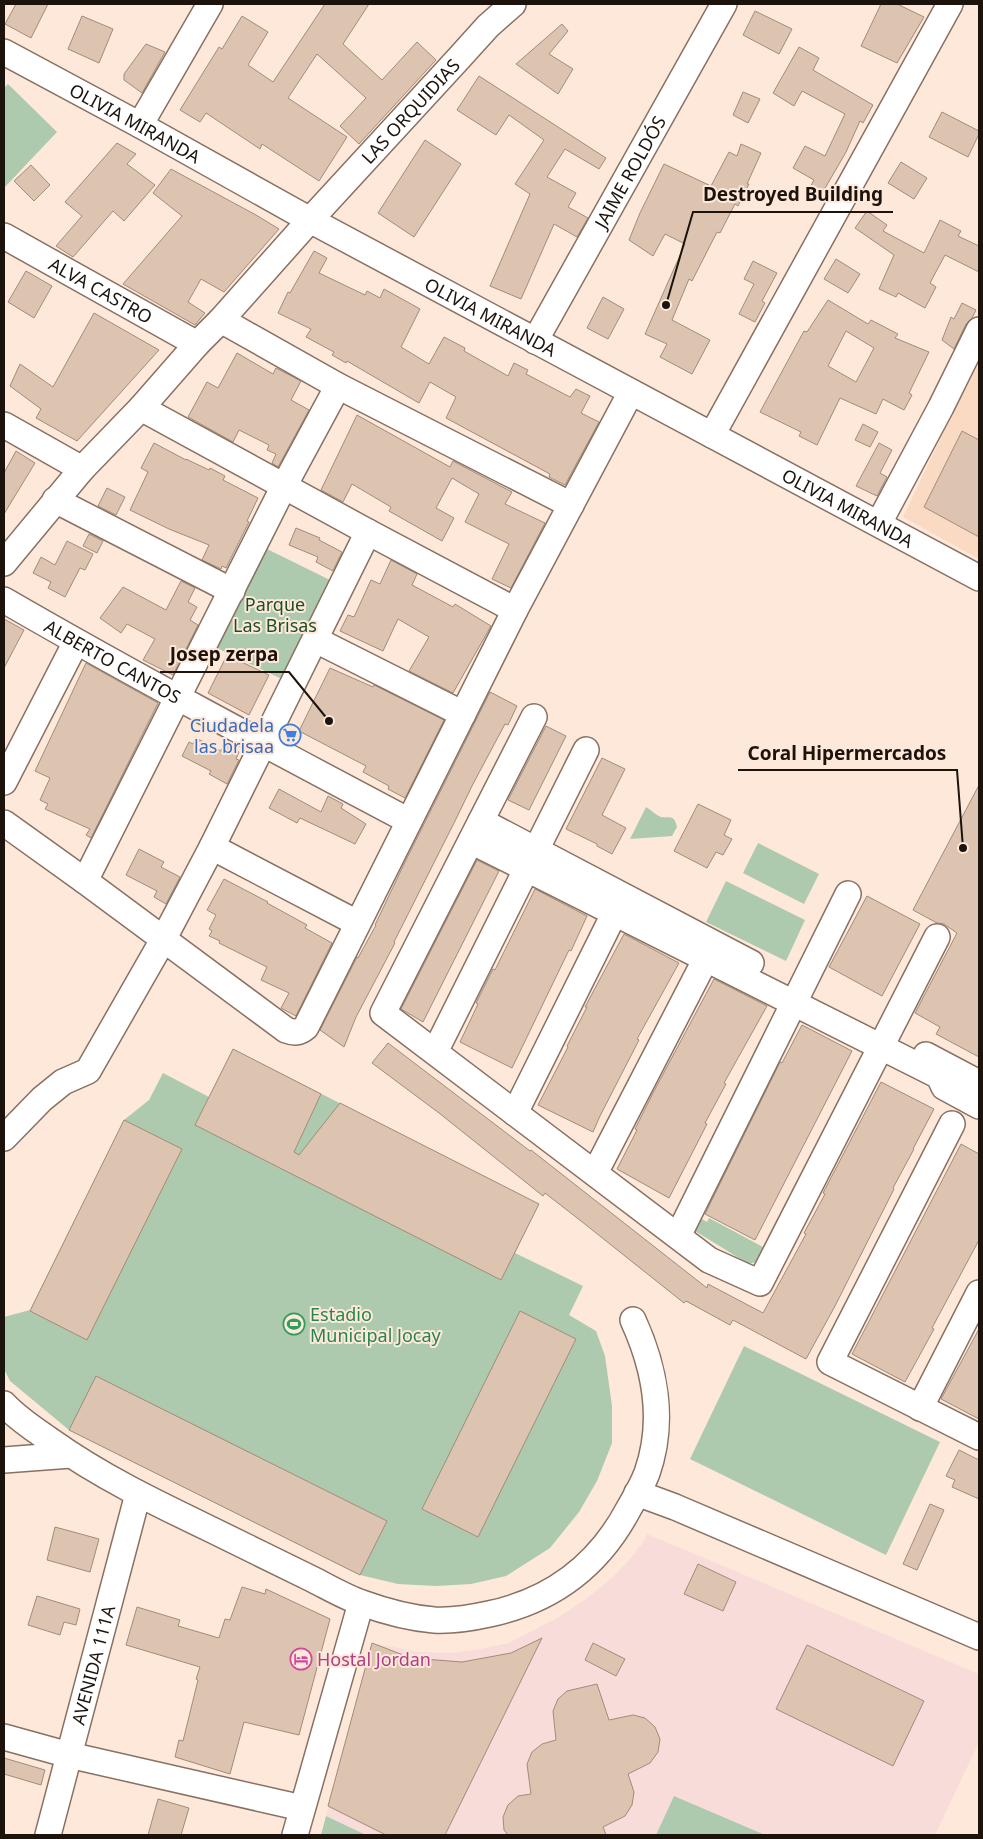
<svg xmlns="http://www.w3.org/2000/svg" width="983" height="1839" viewBox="0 0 983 1839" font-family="'Noto Sans',sans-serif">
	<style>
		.built { fill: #fbdac4 }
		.industrial { fill: #f7dcda }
		.green { fill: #adcaae }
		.building { fill: #dcc4b1; stroke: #a28b79; fill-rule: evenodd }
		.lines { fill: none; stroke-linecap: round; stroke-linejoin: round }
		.minor-casing { stroke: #897162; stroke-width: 28 }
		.minor { stroke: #fff; stroke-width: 25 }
		.labels { text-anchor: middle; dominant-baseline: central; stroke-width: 4; stroke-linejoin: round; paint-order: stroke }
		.street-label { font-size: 18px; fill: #1c130d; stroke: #fee8da }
		.park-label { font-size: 18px; fill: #195123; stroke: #fee8da }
		.shop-label { font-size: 18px; fill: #366cbe; stroke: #fee8da; text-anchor: end }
		.leisure-label { font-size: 18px; fill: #27864d; stroke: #fee8da; text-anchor: start }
		.hotel-label { font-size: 18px; fill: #b23c85; stroke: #fee8da; text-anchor: start }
		.leader { fill: none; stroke: #1c130d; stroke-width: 2 }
		.callout-dot { fill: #1c130d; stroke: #fee8da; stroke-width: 2 }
		.callout-label { font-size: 19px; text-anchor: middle; font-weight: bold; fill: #1c130d; stroke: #fee8da; stroke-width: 4; stroke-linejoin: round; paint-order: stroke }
	</style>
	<rect width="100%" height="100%" fill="#fee8da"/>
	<path class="built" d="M979 357V559L903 517Z"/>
	<path class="industrial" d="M647 1534 979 1674V1742L935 1835H765L674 1796 656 1835H366L326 1816 372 1643 419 1652 451 1653 481 1649 509 1643 559 1617 586 1599 613 1577 630 1559 642 1544Z"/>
	<path class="green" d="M8 84 57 132 4 188V88Z
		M265 548 332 581 284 680 217 648Z
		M646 807C650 809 657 816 661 817 670 818 674 814 677 827L672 836 630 839Z
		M758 843 819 874 804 904 743 873Z
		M726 881 805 920 786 961 706 922Z
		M233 1049 539 1204 515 1253 583 1286 569 1315 596 1331 605 1356 612 1406V1443L597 1481 579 1512 550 1548 506 1576 471 1584 436 1586 398 1584 360 1575 69 1430 10 1381 4 1369V1317L30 1310 124 1120 149 1100 163 1073 209 1097Z
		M700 1218 707 1222 709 1218 765 1248C761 1257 758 1265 747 1263L695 1231Z
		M744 1346 940 1442 886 1555 690 1459Z
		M674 1796 765 1835H656Z
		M326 1816 366 1835H321Z"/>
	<path class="building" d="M16 4H48L31 38 5 24Z
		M325 4H369L343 44 382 80 417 42 436 60 359 144 340 126 366 98 317 54 288 98 347 137 319 181 262 144 260 149 206 113 200 122 180 110 219 47 222 49 242 16 268 32 248 65 273 82Z
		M881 4H897L924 17 897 63 861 46Z
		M755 11 792 29 779 54 743 35Z
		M82 16 113 29 99 63 68 49Z
		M562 24 568 31 549 54 573 69 558 94 516 64Z
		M146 44 165 52 142 93 124 80V74Z
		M799 47 819 58 813 70 873 105 863 123 860 121 846 152 820 197 808 191 814 180 793 168 805 146 825 156 845 114 802 91 794 106 773 93Z
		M479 76 606 158 599 169 565 149 547 177 576 193 568 207 588 218 577 237 554 224 521 299 490 286 530 194 515 184 544 140 509 115 496 135 457 110Z
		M743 92 760 99 748 123 733 115Z
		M942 112 979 131V134L968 157 929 137Z
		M425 140 461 164 414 237 378 213Z
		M117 143 136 154 127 164 155 185 124 221 113 211 73 257 56 246 82 216 65 202Z
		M741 144 761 153 747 184H749L738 206 735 204 720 233 717 232 692 281 689 279 672 320 710 340 692 374 660 357 667 344 645 334 685 244 665 234 653 256 629 240 640 213 664 164 711 186 729 152 737 156Z
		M901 162 927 178 914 199 888 183Z
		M31 165 50 185 34 201 14 181Z
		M171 169 256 215 279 229 224 292 201 279 188 302 205 313 195 325 123 284 182 216 153 193Z
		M867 211 887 225 883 231 924 253 940 220 961 231 958 236 979 246V272L945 255 930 283 936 287 925 308 898 293 896 297 879 289 894 255 855 228Z
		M314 251 327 258 319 273 365 295 367 291 380 298 384 289 420 309 401 347 429 364 444 337 465 348 464 351 508 376 514 363 528 370 526 374 570 397 576 389 590 396 581 413 599 422 565 485 549 477 550 474 446 418 456 397 430 382 419 403 347 361 346 363 332 355 334 352 306 337 311 329 278 313 288 292 290 293Z
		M836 259 860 274 848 293 824 279Z
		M753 261 777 273 762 301 765 303 755 322 739 314 754 284 744 279Z
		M26 271 52 286 34 318 8 302Z
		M603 297 624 309 608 339 587 328Z
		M828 300 868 324 871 320 898 334 895 338 929 352 909 393 912 395 904 410 883 399 876 414 840 398 817 445 799 436 801 432 760 412 804 331 807 332ZM846 331 874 348 856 382 828 366Z
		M962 303 976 310 972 318 966 324 954 349 942 340 951 317 954 319Z
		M94 313 159 350 77 441 36 418 41 409 10 386 20 364 53 387Z
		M237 353 273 374 276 368 301 381 291 400 309 410 278 467 272 463 276 454 267 450 269 445 239 430 233 442 188 417 207 382 218 388Z
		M357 415 450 467 453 461 512 492 505 504 545 523 511 588 492 579 509 544 465 522 479 494 452 478 436 508 454 518 442 541 389 511 391 507 352 484 343 502 321 490Z
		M863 424 878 432 870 447 855 440Z
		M962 431 979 440V537L924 507Z
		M154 443 186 460V459L209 470 210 468 225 476 223 480 258 498 247 521 249 522 226 568 222 566 221 569 202 560 209 545 169 529 130 510 148 472 141 468Z
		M879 443 892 450 880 473 887 477 877 496 856 486Z
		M16 451 35 463 4 514V473Z
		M107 488 125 497 116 515 98 506Z
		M296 528 320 538 319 540 342 552 333 571 316 562 318 557 289 545Z
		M89 534 103 541 97 553 83 546Z
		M67 541 93 554 85 570 80 568 65 597 48 588 51 582 33 573 41 557 55 565Z
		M391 560 417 574 412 585 453 607 455 604 491 626 453 693 409 671 429 637 398 619 383 651 340 631 348 615 354 617 371 580 380 584Z
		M181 581 195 588 188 602 197 607 190 620 198 625 173 675 143 660 155 639 127 624 121 633 100 618 123 587 166 610Z
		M4 619 24 630 4 668Z
		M227 655 269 675 249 715 208 693Z
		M86 663 158 703 91 838 86 835 90 829 45 809 48 804 40 800 50 778 35 771Z
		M330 668 373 687 374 685 444 720 405 798 388 789 389 786 363 772 366 766 299 731Z
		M490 692 517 706 508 725 505 724 473 784 454 823 394 942 395 943 356 1017 344 1047 320 1030 357 957 358 958 376 925H375L406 860Z
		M546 726 566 736 529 810 508 800Z
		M196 738 221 751 224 744 239 752 236 759 239 760 227 784 209 774 211 771 182 756 189 742 193 744Z
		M602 758 625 769 602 815 626 828 612 854 597 846V844L566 829Z
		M979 785V1057L936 1034 940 1027 915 1013 957 933 944 924 937 923 913 910Z
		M279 789 321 812 328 796 343 804 341 808 366 824 355 844 300 818 297 823 269 808Z
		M698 804 731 820 724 835 732 839 723 855 716 852 707 868 674 851Z
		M139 849 164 862 161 867 180 877 166 904 154 897 157 891 126 875Z
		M477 860 499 871 423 1022 401 1009Z
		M224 879 268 902 267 903 307 925 305 928 332 943 296 1016 281 1008 289 993 261 980 267 967 219 943 220 941 209 936 212 931 209 929 216 915 207 910Z
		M535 889 587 916 571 951 569 950 512 1068 460 1042 478 1004 476 1003 493 969 495 970Z
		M867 896 920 924 882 996 829 967Z
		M624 934 679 963 637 1039 639 1040 600 1116 593 1132 538 1105 568 1047 567 1046 587 1007H585Z
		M714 979 767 1006 724 1083 726 1084 705 1123 707 1124 669 1198 617 1169 637 1130 635 1129 654 1091Z
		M802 1025 852 1051 755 1240 705 1214 780 1062 782 1063Z
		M388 1043 530 1151 531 1150 707 1288 708 1284 763 1313 806 1234 804 1233 825 1194 823 1193 881 1082 934 1109 913 1149H914L893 1188 894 1189 835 1306 806 1359 733 1320 730 1325 686 1301 684 1303 581 1221 545 1193 543 1196 439 1113 372 1063Z
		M233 1049 321 1094 294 1152 299 1155 340 1103 539 1204 501 1280 195 1125Z
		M124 1120 182 1149 87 1340 30 1311Z
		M961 1144 979 1154V1240L932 1328 934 1329 905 1382 852 1354Z
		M520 1311 576 1339 478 1537 422 1509Z
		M979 1329V1419L941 1399Z
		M96 1376 387 1521 360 1575 69 1430Z
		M959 1450 979 1460V1499L952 1487 955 1480 946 1476Z
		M930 1504 944 1510 917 1570 903 1564Z
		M55 1527 99 1539 90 1572 47 1560Z
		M698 1564 736 1582 723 1611 684 1594Z
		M242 1587 265 1594 266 1589 330 1619 299 1735 244 1722 230 1774 175 1757 179 1740 183 1741 198 1680 196 1679 200 1667 126 1645 137 1607 180 1620 178 1626 219 1638 225 1619 230 1620Z
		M37 1596 80 1609 76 1625 64 1622 60 1635 28 1625Z
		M542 1638 445 1835H386L328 1806 372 1643 411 1658 462 1662 511 1653Z
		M593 1643 625 1659 616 1676 585 1660Z
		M807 1645 924 1701 893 1766 776 1709Z
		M597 1684 609 1720 633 1715 645 1718 655 1727 660 1739 658 1752 650 1763 628 1774 634 1792 632 1805 625 1816 603 1827 606 1835H508L504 1830 503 1817 508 1805 518 1796 531 1794 527 1764 532 1752 542 1744 556 1740 553 1711 558 1699 567 1691Z
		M4 1758 45 1770 41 1785 4 1774Z
		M158 1799 189 1808 181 1835H148Z"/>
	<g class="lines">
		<g class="minor-casing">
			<g id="minor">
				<path id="s1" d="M4 52 140 125 310 220 979 578"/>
				<path d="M140 125 210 4"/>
				<path id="s2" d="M4 236 197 344"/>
				<path d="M221 320 338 386 571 505"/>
				<path id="s3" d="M535 341 724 4"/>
				<path d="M141 408 368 532 515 610"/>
				<path d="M4 425 82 469"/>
				<path d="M712 435 950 4"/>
				<path d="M55 500 232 591"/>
				<path d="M879 523 941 407 979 330"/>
				<path id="s4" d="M4 563 82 469 141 408 197 344 221 320 310 220 460 57 488 26 513 4"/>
				<path id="s5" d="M4 600C137 677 273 749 409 821"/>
				<path d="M316 640 463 714"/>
				<path d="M534 717 383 1013 709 1260 760 1283 937 937"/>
				<path d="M4 782 76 642"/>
				<path d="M481 821 751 963"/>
				<path d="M4 823 85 881 286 1030C294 1033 299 1033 306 1027L515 610 631 392"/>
				<path d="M471 841 939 1076 944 1087 979 1106"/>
				<path d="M212 847 357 923"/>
				<path d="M85 881 284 486 338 386"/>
				<path d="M435 1052 586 750"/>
				<path d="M926 1055 979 1083"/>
				<path d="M515 1113 622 898"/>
				<path d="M952 1124 830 1362 979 1437"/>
				<path d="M4 1138 42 1099 63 1082 88 1071 163 940 212 847 368 532"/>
				<path d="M595 1173 713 945"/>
				<path d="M678 1236 848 894"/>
				<path d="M4 1404C18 1419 34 1429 51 1441 100 1476 154 1502 208 1528 243 1545 277 1562 312 1579 328 1587 345 1597 362 1603 384 1611 410 1618 434 1620 452 1621 471 1618 489 1614 551 1601 598 1566 628 1510 635 1498 642 1486 647 1473 665 1422 655 1368 633 1320"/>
				<path d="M920 1408 979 1293"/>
				<path d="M4 1460 71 1455"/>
				<path d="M637 1493 675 1507 979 1637"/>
				<path d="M4 1737 69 1755 302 1808"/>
				<path id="s6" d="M48 1835 138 1494"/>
				<path d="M295 1835 361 1603"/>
			</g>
		</g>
		<use href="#minor" class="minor"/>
	</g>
	<defs>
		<g id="supermarket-ring" transform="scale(1.125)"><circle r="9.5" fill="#fee8da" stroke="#3f7fe0" stroke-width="1.5"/><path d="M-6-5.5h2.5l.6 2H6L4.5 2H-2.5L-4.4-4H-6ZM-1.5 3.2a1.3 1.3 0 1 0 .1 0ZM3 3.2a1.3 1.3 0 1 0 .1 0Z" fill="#3f7fe0"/></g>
		<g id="stadium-ring" transform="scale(1.125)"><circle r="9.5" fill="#fee8da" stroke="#2e9e5b" stroke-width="1.5"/><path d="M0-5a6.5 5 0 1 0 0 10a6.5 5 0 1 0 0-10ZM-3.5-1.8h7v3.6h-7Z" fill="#2e9e5b"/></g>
		<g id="hotel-ring" transform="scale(1.125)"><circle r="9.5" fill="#fee8da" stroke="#d1479c" stroke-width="1.5"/><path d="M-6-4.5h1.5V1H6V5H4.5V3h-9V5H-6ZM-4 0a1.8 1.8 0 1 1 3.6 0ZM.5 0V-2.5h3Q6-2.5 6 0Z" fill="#d1479c"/></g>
	</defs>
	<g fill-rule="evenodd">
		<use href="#supermarket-ring" x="290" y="735"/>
		<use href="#stadium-ring" x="294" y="1324"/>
		<use href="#hotel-ring" x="301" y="1659"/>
	</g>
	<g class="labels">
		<g class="street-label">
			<text stroke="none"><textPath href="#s4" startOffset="608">LAS ORQUIDIAS</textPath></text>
			<text stroke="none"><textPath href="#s1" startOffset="149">OLIVIA MIRANDA</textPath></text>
			<text stroke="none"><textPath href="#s3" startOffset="194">JAIME ROLDÓS</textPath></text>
			<text stroke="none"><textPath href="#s2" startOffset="111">ALVA CASTRO</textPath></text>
			<text stroke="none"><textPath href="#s1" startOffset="554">OLIVIA MIRANDA</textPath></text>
			<text stroke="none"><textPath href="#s1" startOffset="959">OLIVIA MIRANDA</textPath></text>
			<text stroke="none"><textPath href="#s5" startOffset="125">ALBERTO CANTOS</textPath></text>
			<text stroke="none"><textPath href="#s6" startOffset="176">AVENIDA 111A</textPath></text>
		</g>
		<g class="park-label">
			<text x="275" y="604">Parque<tspan x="275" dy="21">Las Brisas</tspan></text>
		</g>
		<g class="shop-label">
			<text x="274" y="725">Ciudadela<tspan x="274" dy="21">las brisaa</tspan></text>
		</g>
		<g class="leisure-label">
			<text x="310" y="1314">Estadio<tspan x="310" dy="21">Municipal Jocay</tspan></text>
		</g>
		<g class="hotel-label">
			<text x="317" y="1659">Hostal Jordan</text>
		</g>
	</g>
	<path class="leader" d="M666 305L693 212H893M329 721L289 672H160M963 848L957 770H738"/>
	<g class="callout-dot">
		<circle cx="666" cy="305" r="5"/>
		<circle cx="329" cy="721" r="5"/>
		<circle cx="963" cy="848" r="5"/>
	</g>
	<g class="callout-label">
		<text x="793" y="201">Destroyed Building</text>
		<text x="224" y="661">Josep zerpa</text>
		<text x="847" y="760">Coral Hipermercados</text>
	</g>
	<rect width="983" height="1839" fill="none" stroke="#1c130d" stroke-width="10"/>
</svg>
